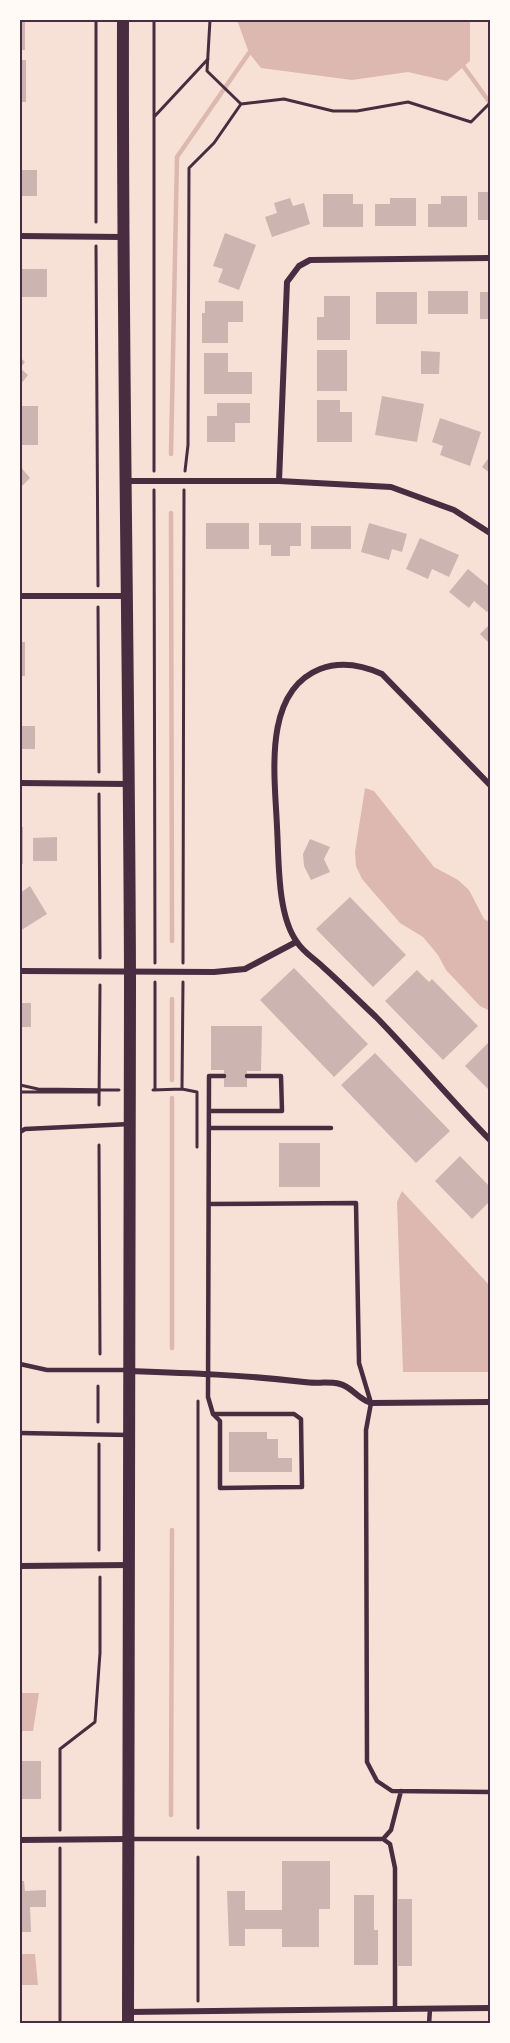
<svg xmlns="http://www.w3.org/2000/svg" width="510" height="2043" viewBox="0 0 510 2043" font-family="Overpass,sans-serif">
	<style>
		.water { fill: #dcb8b0 }
		.lines { fill: none; stroke-linecap: round; stroke-linejoin: round }
		.stream { stroke: #dcb8b0; stroke-width: 4.5 }
		.building { fill: #ccb4b1 }
		.path { stroke: #4a2c40; stroke-width: 3 }
		.service { stroke: #4a2c40; stroke-width: 4.5 }
		.minor { stroke: #4a2c40; stroke-width: 6 }
		.secondary { stroke: #4a2c40; stroke-width: 12 }
		.neatline { fill: none; stroke: #4a2c40; stroke-width: 2 }
	</style>
	<rect width="100%" height="100%" fill="#f7e1d7"/>
	<path class="water" d="M237 20H470V61L447 81 408 72 352 80 261 68 249 53Z
		M365 788 374 791 434 867 458 880 469 890 484 919 490 922V1011L480 1006 446 970 438 955 423 937 400 923 362 879 356 866 355 852Z
		M402 1191 490 1286V1372H403L397 1202Z
		M20 1693H39L33 1731H20Z
		M20 1954H35L38 1985H20Z"/>
	<g class="lines">
		<path class="stream" d="M464 67 490 103
			M171 454 177 157 249 53
			M171 513 172 941
			M172 999V1080
			M172 1098V1348
			M171 1815 172 1530"/>
	</g>
	<path class="building" d="M20 20H25V50H20Z
		M20 60H26V102H20Z
		M20 111H22V155H20Z
		M20 170H37V196H20Z
		M478 192H490V220H478Z
		M323 194H353V204H363V227H323Z
		M441 196H467V227H428V204H441Z
		M290 198 293 206 304 203 310 224 272 237 265 217 277 213 274 203Z
		M390 198H416V226H375V204H390Z
		M225 233 256 245 239 290 218 282 223 269 213 266Z
		M20 269H47V297H20Z
		M428 291H468V314H428Z
		M376 292H417V324H376Z
		M480 292H490V319H480Z
		M324 296H350V340H317V317H324Z
		M205 301H243V322H228V343H202V313H205Z
		M317 350H347V391H317Z
		M421 351 440 352 439 374H421Z
		M204 353H228V372H252V394H204Z
		M20 357 25 362 20 368 28 375 20 385Z
		M382 396 424 404 417 442 375 435Z
		M317 400H340V412H352V442H317Z
		M217 403H250V423H235V442H207V416H217Z
		M20 406H38V445H20Z
		M440 418 481 432 470 466 440 455 443 446 432 442Z
		M490 456V473L482 467Z
		M20 466 30 478 20 488Z
		M206 523H249V549H206Z
		M259 523H301V546H290V556H271V545H259Z
		M369 523 407 534 402 552 392 549 389 560 361 552Z
		M311 526H351V549H311Z
		M420 538 459 555 449 577 432 569 428 579 406 569Z
		M468 569 490 587V608L487 612 474 601 469 608 449 592Z
		M490 624V644L480 634Z
		M20 642H25V676H20Z
		M20 715H22V726H35V749H20Z
		M20 827H23V864H20Z
		M57 837V861H33V838Z
		M310 839 330 847 324 859 330 872 311 880 304 866 303 854Z
		M30 886 47 914 20 931V893Z
		M350 897 406 955 373 987 316 929Z
		M294 968 368 1044 334 1077 260 1000Z
		M417 970 429 982 432 979 478 1026 443 1060 385 1001Z
		M20 1003H31V1027H20Z
		M211 1026H262L261 1071H247V1087H224V1070H211Z
		M490 1041V1091L465 1066Z
		M375 1053 450 1131 416 1163 341 1085Z
		M279 1143H320V1187H279Z
		M460 1156 490 1187V1201L472 1219 435 1181Z
		M229 1432H267V1439H278V1458H292V1472H229Z
		M20 1492H22V1524H20Z
		M20 1761H41V1799H20Z
		M282 1861H330V1909H319V1947H282V1929H245V1946H229L227 1891H245V1910H282Z
		M20 1881H24L25 1891 46 1890V1907H30L31 1932H20Z
		M354 1895H374V1930H378V1965H354Z
		M398 1899H412V1966H398Z"/>
	<g class="lines">
		<path class="path" d="M96 20V222
			M154 20V117
			M210 20 207 71 241 104 284 99 333 111H357L408 102 471 122 490 103
			M96 246 98 586
			M154 471V117L208 59
			M185 471 188 445 189 168 214 143 241 104
			M154 490 155 963
			M98 607 99 772
			M99 794 100 958
			M183 963 184 490
			M155 982V1090
			M20 1085 38 1089 119 1090
			M182 1089 183 982
			M153 1090 182 1089 197 1092V1147
			M20 1092H99
			M99 1105 100 985
			M99 1145 100 1354
			M98 1386V1422
			M99 1444V1550
			M198 1828V1401
			M60 1830V1749L95 1722 100 1653V1577
			M60 1848V2024
			M198 2001V1857"/>
		<path class="service" d="M209 1111H282L281 1076H247
			M209 1128H331
			M20 1132 25 1129 130 1124
			M209 1204 356 1203 359 1363 371 1403 366 1430 367 1762 377 1781 392 1791 490 1792
			M20 1364 47 1370H129
			M213 1414H294L301 1419 302 1487 220 1488V1421L213 1414 208 1397 209 1076H224
			M20 1433 129 1435
			M130 1839H383L390 1844 395 1868V2009
			M383 1839 391 1830 401 1791
			M429 2024 430 2009"/>
		<path class="minor" d="M20 236 122 237
			M127 481H279L391 487 454 510 490 533
			M279 481 287 282 299 266 310 260 490 258
			M20 596H126
			M20 783 127 784
			M490 785 382 674C362 665 341 661 320 669 262 692 275 777 277 827 279 860 277 915 297 942 303 952 315 959 323 967 341 983 358 1000 376 1017 415 1057 451 1100 490 1140
			M20 971 214 972 245 969 296 942
			M129 1371C188 1373 245 1375 304 1382 316 1384 328 1381 340 1384 352 1387 358 1399 371 1403L490 1402
			M20 1566 130 1565
			M20 1840 128 1839
			M128 2012 490 2008"/>
		<path class="secondary" d="M123 20C122 338 129 657 130 976 131 1325 130 1674 128 2024"/>
	</g>
	<rect width="510" height="2043" fill="none" stroke="#fffaf5" stroke-width="42"/>
	<rect x="21" y="21" width="468" height="2001" class="neatline"/>
</svg>
